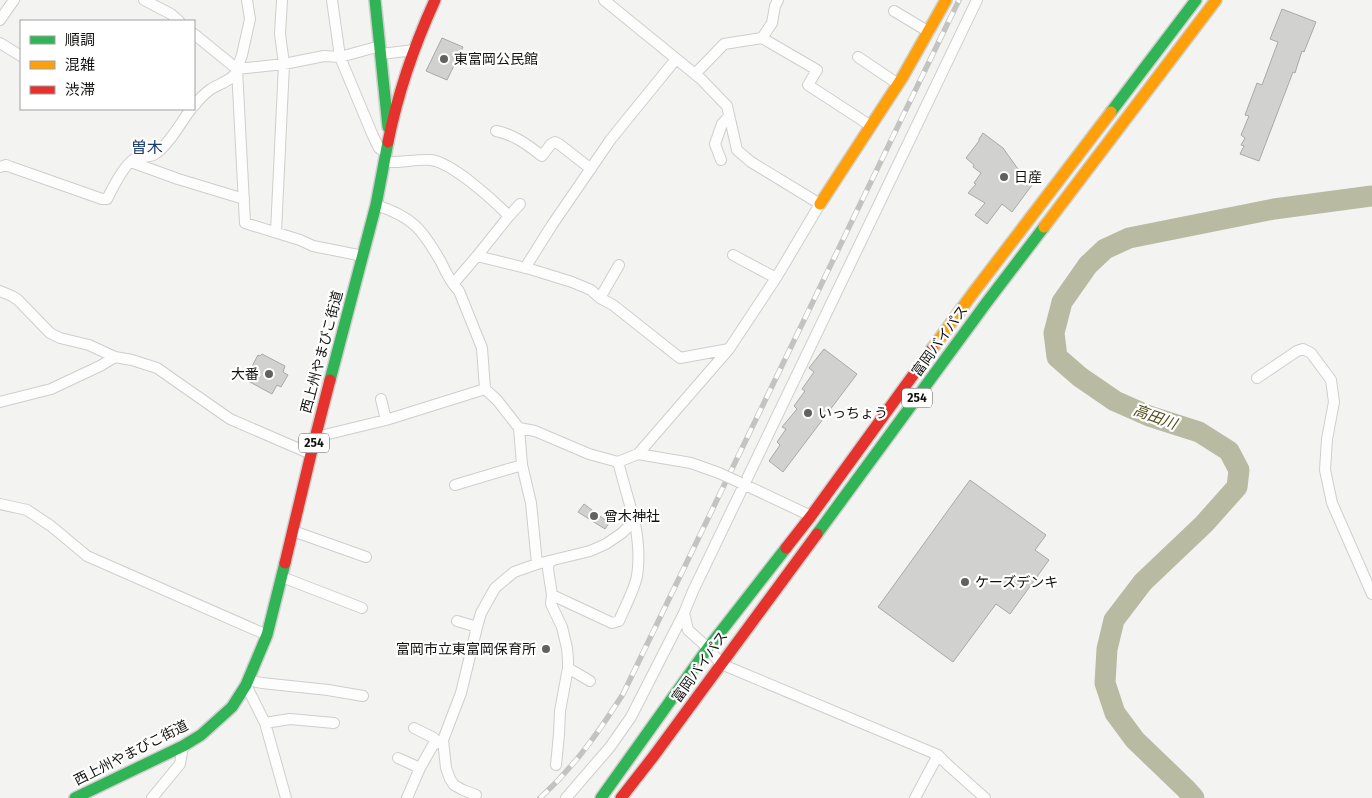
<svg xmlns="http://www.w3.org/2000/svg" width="1372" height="798" viewBox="0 0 1372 798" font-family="'Fira Sans','Noto Sans JP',sans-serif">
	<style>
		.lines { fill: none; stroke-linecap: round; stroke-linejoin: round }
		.river { stroke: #b8baa2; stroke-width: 21 }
		.building { fill: #d1d2d0; stroke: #a9a9a7 }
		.street-casing { stroke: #cecfcc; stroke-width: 12 }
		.fast-casing { stroke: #cecfcc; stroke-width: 14 }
		.slow-casing { stroke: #cecfcc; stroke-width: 14 }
		.jam-casing { stroke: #cecfcc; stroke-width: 14 }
		.street { stroke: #fdfdfd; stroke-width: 10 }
		.fast { stroke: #30b455; stroke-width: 11 }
		.slow { stroke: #ff9f0a; stroke-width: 11 }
		.jam { stroke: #e5322d; stroke-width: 11 }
		.rail-casing { stroke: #c3c4c2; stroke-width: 5.5 }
		.rail { stroke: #fff; stroke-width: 4; stroke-dasharray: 11; stroke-linecap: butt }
		.street-bridge-casing { stroke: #cecfcc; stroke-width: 12; stroke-linecap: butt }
		.street-bridge { stroke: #fdfdfd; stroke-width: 10 }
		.poi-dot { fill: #61615f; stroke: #fff; stroke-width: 2 }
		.labels { text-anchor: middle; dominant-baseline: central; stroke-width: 4.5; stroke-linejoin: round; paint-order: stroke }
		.shield { fill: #fff; stroke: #595958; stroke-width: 1 }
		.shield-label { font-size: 12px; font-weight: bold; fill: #121211 }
		.poi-label { font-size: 14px; fill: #121211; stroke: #fff; text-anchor: start }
		.street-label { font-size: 14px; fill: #121211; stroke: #fff }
		.water-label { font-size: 15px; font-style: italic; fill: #4c4c14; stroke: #fff }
		.quarter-label { font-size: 16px; fill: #1b3c71; stroke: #fff }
	</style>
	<rect width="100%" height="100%" fill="#f3f4f1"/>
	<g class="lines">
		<path class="river" d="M1194 798 1186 789 1135 740 1115 713 1105 683 1107 649 1114 620 1143 582 1204 524 1237 487 1239 470 1229 451 1199 432 1149 416 1115 401 1080 377 1057 357 1054 333 1062 302 1088 265 1105 249 1129 238 1274 209 1372 196"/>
	</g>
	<path class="building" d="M1282 9 1316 22 1304 52 1302 51 1295 73 1293 72 1259 161 1240 154 1244 146 1241 145 1245 138 1241 135 1249 116 1245 115 1257 83 1262 85 1278 42 1270 39Z
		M442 38 463 47 447 80 426 71Z
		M983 133 1003 148 1018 169 1035 181 1012 212 1002 204 987 224 975 215 985 203 968 193 976 184 974 183 981 173 973 167 974 165 966 158 979 141V139Z
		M824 349 857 374 783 472 769 461 780 445 777 442 786 429 782 427 797 409 794 406 805 391 802 389 814 372 809 368Z
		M262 354 285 366 283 372 288 375 281 387 277 385 272 394 248 381 253 371 250 370 258 355 260 356Z
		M970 480 1046 535 1035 550 1049 560 1010 614 996 604 953 662 878 607Z
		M584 504 609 523 605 529 578 512Z"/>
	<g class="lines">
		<g class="street-casing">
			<path id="street" d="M144 0 171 14 179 21
				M247 0 250 19 242 55 237 69 245 223 300 240 313 246 363 256
				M332 0 340 57 373 136 379 148 386 153
				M894 11 929 32
				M0 20 14 0
				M194 34 237 69 284 64 324 56 340 57 380 46
				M762 38 772 23 775 6 778 0
				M0 43 21 56
				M381 54 414 50
				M858 57 898 84
				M695 74 724 44 762 38 817 70 808 85 871 126
				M194 106C199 99 204 94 211 89 219 84 233 80 237 71
				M496 131C513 134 528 145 542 156L551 144 555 142 559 144 591 169
				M721 160 715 144 722 124 729 116
				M131 162 178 179 244 199
				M385 162C400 163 417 159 431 160 453 163 493 200 509 216
				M0 167 6 165 11 167 102 199H107C112 189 126 161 136 158 142 156 149 158 155 154 169 145 181 122 191 109
				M376 205C413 217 422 229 441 262 446 273 451 283 459 291L482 348 485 389 497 400 519 428 535 431 589 454 618 462 638 454 729 349 776 278 820 204 751 162 737 150 727 106 701 79 604 0
				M276 232 284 64 280 34 282 0
				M733 255 776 278
				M477 256 509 216 520 204
				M525 268 552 225 611 139 676 59
				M453 284 477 256 530 269 572 282 591 290 600 298 613 305 680 358 729 349
				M0 291 12 296 18 300 50 333 60 338 89 345 115 357
				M600 298 619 265
				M1257 378 1297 351 1303 349 1311 353 1331 380 1334 402 1327 439 1325 470 1332 503 1372 594
				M381 399 386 420
				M0 402 51 389 100 366 115 357 132 360 157 368 230 419 311 454
				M519 428 522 465 531 503 537 564
				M316 437 386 420 485 389
				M638 454 691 463 719 473
				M741 483 811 516
				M455 485 522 465
				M0 504 27 510 51 526 87 556 267 635
				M293 531 366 557
				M549 562 548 569 552 595 551 604 562 627 567 648 568 660V668L560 711 559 734 556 765
				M282 577 362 608
				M552 595 612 623 619 621C624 609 635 588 637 576 640 559 638 533 633 516
				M684 613 688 630 708 648 721 664 938 755 948 765 985 798
				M457 621 477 627
				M568 668 590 681
				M248 680 262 683 328 690 363 696
				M246 685 265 723 286 798
				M265 723 290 719 334 723
				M414 728 434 738 437 743
				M398 758 420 768
				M476 795 463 790 454 785 450 779 446 768 443 740 461 693 477 627 481 613 495 588 514 572 537 564 590 551 606 544 622 533 628 527 633 516 618 462
				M152 798 180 764 183 746
				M407 798 420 768 433 745 443 740
				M566 798 610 747 631 717 684 613 693 591 977 0
				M915 798 938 755"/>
		</g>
		<g class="fast-casing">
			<path id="fast" d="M375 0 388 127
				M1111 112 1196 0
				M330 380 376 205 388 142
				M817 534 987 302 1044 227
				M75 798 183 746 201 735 232 707 246 685 267 635 285 563
				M601 798 708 648 786 548"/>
		</g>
		<g class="slow-casing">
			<path id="slow" d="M820 204 902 78 946 0
				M1044 227 1216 0
				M932 349 973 293 1111 112"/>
		</g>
		<g class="jam-casing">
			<path id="jam" d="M388 142C398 92 414 46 435 0
				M786 548 811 516 932 349
				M285 563 311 454 330 380
				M621 798 653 757 817 534"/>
		</g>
		<use href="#street" class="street"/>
		<use href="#fast" class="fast"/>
		<use href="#slow" class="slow"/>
		<use href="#jam" class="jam"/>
		<g class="rail-casing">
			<path id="rail" d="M540 798C575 766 598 733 623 694L959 0"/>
		</g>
		<use href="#rail" class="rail"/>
		<g class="street-bridge-casing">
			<path id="street-bridge" d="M719 473 741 483"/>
		</g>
		<use href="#street-bridge" class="street-bridge"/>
	</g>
	<g class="poi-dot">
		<circle cx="444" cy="59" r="5"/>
		<circle cx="1004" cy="177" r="5"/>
		<circle cx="269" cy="374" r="5"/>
		<circle cx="808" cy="413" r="5"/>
		<circle cx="594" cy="516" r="5"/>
		<circle cx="965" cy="582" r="5"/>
		<circle cx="546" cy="649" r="5"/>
	</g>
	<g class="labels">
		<g class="shield">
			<rect x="902" y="388.5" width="30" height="19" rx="4"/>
			<rect x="299" y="433.5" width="30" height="19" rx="4"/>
		</g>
		<g class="shield-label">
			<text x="917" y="398">254</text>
			<text x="314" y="443">254</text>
		</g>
		<g class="poi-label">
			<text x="454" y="59">東富岡公民館</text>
			<text x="1014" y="177">日産</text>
			<text x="259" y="374" text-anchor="end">大番</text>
			<text x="818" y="413">いっちょう</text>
			<text x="604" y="516">曾木神社</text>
			<text x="975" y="582">ケーズデンキ</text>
			<text x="536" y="649" text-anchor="end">富岡市立東富岡保育所</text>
		</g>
		<g class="street-label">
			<text transform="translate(940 341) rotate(-54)">富岡バイパス</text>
			<text transform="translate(322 352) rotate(-75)">西上州やまびこ街道</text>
			<text transform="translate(700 667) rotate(-54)">富岡バイパス</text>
			<text transform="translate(131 753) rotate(-27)">西上州やまびこ街道</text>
		</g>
		<g class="water-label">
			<text transform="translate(1155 417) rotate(20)">高田川</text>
		</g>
		<g class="quarter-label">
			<text x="147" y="147">曽木</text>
		</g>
	</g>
	<rect x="20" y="20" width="175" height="90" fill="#ffffff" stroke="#a0a0a0"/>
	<rect x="30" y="36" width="25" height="8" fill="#30b455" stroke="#a0a0a0"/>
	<text x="65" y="45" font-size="15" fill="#121211">順調</text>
	<rect x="30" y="61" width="25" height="8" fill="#ff9f0a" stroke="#a0a0a0"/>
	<text x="65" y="70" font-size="15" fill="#121211">混雑</text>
	<rect x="30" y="86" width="25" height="8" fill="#e5322d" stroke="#a0a0a0"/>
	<text x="65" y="95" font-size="15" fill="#121211">渋滞</text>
</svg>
